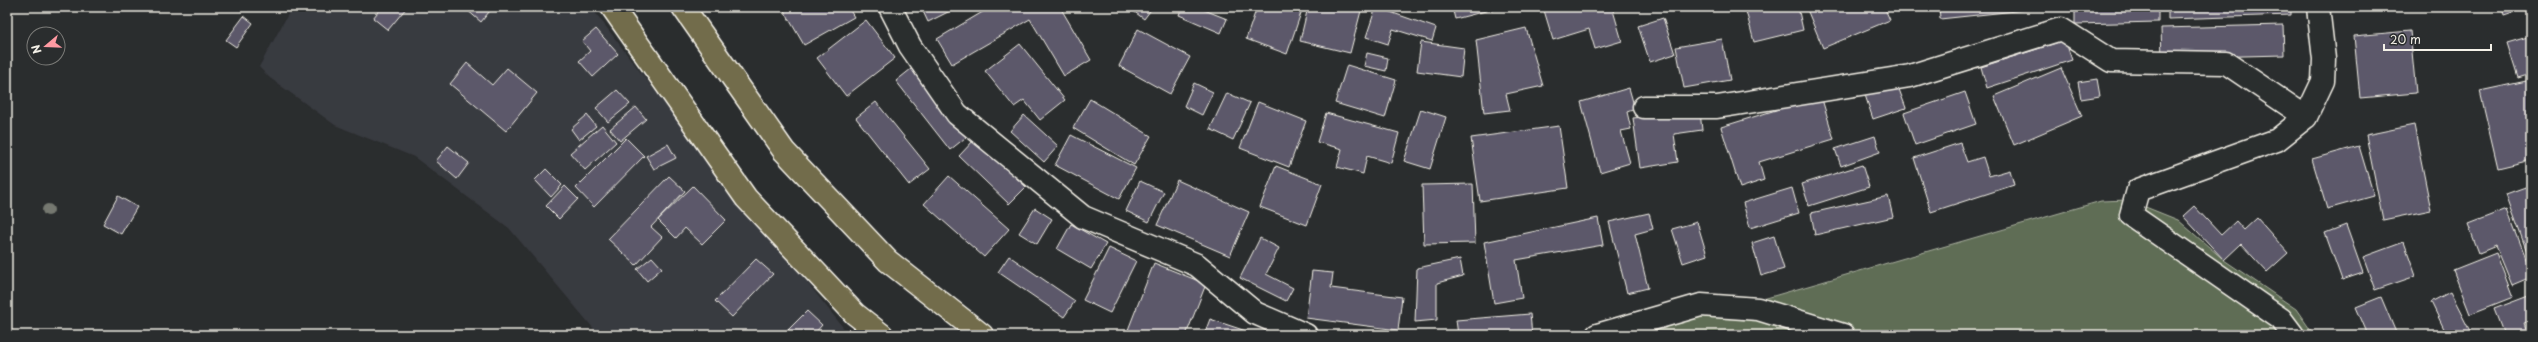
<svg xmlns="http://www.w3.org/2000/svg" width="2538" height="342" viewBox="0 0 2538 342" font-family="'Playpen Sans',sans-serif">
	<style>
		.built { fill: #393a40 }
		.green { fill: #5e6d55; stroke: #a9af9e }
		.building { fill: #5b596a; stroke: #f4f1e8 }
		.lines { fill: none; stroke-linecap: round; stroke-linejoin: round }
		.minor-casing { stroke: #f4f1e8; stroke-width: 25 }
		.major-casing { stroke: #f4f1e8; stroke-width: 25 }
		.minor { stroke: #2a2d2e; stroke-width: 22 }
		.major { stroke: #726c4b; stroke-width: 22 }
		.tree { fill: #747870 }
	</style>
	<rect width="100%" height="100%" fill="#2a2d2e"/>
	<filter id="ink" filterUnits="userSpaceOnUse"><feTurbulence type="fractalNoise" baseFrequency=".025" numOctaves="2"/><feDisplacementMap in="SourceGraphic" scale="8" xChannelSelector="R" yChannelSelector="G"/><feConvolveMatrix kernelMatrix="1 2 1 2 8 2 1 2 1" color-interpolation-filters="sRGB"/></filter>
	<g filter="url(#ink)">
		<path class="built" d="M292 7H591L645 78 849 335H599L509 228 414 157 335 125 270 78 259 67Z"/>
		<path class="green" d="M2128 200 2178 220 2224 260 2296 309 2314 335H1639L2101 201Z"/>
		<path class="building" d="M382 7H407L388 30 373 18Z
			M468 7H493L481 22 466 9Z
			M782 7H848L854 17 804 45Z
			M921 7H958L928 22Z
			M991 7H1060L1091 60 1064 76 1030 19 952 64 937 39Z
			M1128 7H1153L1144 19Z
			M1182 7H1197L1227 19 1221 33 1179 15Z
			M1257 7H1303L1287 54 1246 39Z
			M1308 7H1362L1350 53 1300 41Z
			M1376 7 1436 28 1432 41 1393 29 1388 44 1366 37Z
			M1452 7H1501L1455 19Z
			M1543 7H1612L1622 41 1595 49 1589 29 1553 40Z
			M1763 7H1798L1803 30 1754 42 1746 11Z
			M1806 7H1884L1890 20 1823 48Z
			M1939 7H2053L1940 19Z
			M2075 7H2158V22L2075 24Z
			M2168 7H2291V15L2168 19Z
			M2354 7H2392L2354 9Z
			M2502 7H2512L2513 13 2504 16Z
			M244 16 253 23 236 47 226 40Z
			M1663 18 1675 54 1650 62 1638 26Z
			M866 20 895 58 846 96 817 58Z
			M2283 25 2284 55 2162 58 2161 28Z
			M1526 28 1543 86 1506 94 1510 110 1484 113 1476 40Z
			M596 29 618 54 593 77 579 61 590 51 582 41Z
			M1138 29 1190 57 1170 94 1119 66Z
			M2410 31 2416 93 2360 98 2354 36Z
			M2531 36V74L2518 78 2507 43Z
			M1722 39 1730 80 1684 88 1676 47Z
			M2065 40 2072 60 1987 88 1981 67Z
			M1421 42 1464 48 1461 77 1417 71Z
			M1020 44 1065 100 1040 120 1024 100 1014 107 985 71Z
			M1367 53 1388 58 1386 71 1364 66Z
			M467 63 492 85 507 68 537 93 506 131 450 84Z
			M916 65 970 134 950 150 896 81Z
			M1347 65 1396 80 1385 118 1335 103Z
			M2061 68 2082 116 2014 145 1994 96Z
			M2097 79 2100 96 2081 99 2078 82Z
			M2531 80V160L2498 168 2480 91Z
			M1194 83 1213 92 1202 115 1184 106Z
			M1897 84 1906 108 1873 119 1865 95Z
			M1629 88 1635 109 1627 112 1631 129 1621 131 1630 163 1600 172 1581 102Z
			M617 90 630 104 608 122 596 108Z
			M1965 92 1976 124 1915 145 1904 113Z
			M1227 93 1250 103 1233 140 1210 129Z
			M1821 96 1834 139 1759 162 1764 180 1740 188 1721 127Z
			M1090 99 1151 136 1134 165 1073 128Z
			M876 102 930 169 909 185 856 118Z
			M1258 102 1306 121 1289 167 1240 148Z
			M636 107 646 119 620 141 610 129Z
			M1421 109 1446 117 1430 169 1404 161Z
			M1700 112 1702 130 1674 134 1678 162 1640 168 1633 118Z
			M1326 113 1399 133 1391 163 1367 156 1363 174 1337 167 1342 149 1317 142Z
			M587 115 596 126 579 140 571 129Z
			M1024 115 1058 146 1044 162 1010 131Z
			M602 125 616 142 585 170 570 153Z
			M2414 125 2431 210 2383 220 2366 135Z
			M1559 126 1568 188 1480 201 1471 138Z
			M1071 135 1136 168 1119 199 1055 165Z
			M1875 136 1880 152 1841 166 1835 149Z
			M626 138 644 156 594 207 576 188Z
			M975 139 1026 187 1009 204 959 156Z
			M1960 143 1967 162 1983 157 1989 176 2010 170 2014 185 1931 212 1914 158Z
			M668 144 676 158 654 169 646 156Z
			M448 146 469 163 457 179 436 161Z
			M2359 146 2374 196 2327 209 2312 159Z
			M1862 165 1869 187 1809 206 1802 184Z
			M1276 166 1322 184 1307 225 1260 207Z
			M546 169 562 185 551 197 535 180Z
			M669 176 685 191 651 227 662 237 636 265 608 239Z
			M949 176 1009 229 984 257 924 204Z
			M1177 180 1249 212 1230 256 1157 225Z
			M1140 181 1164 192 1149 222 1126 211Z
			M1473 184 1475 243 1424 244 1422 185Z
			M2531 185V251L2527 252 2506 194Z
			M565 186 578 199 559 219 546 206Z
			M693 186 726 220 702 244 685 228 676 238 658 220Z
			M1792 188 1799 213 1750 228 1743 203Z
			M118 196 137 207 121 234 103 224Z
			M1888 196 1893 217 1815 235 1811 213Z
			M2194 206 2221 235 2236 221 2244 230 2257 218 2288 253 2267 272 2241 244 2224 260 2183 216Z
			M1035 208 1052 219 1037 244 1019 233Z
			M2507 209 2531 271V277L2512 285 2496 246 2479 253 2468 224Z
			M1649 213 1653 229 1635 234 1648 288 1627 293 1609 222Z
			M1598 218 1603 245 1516 260 1522 298 1494 303 1484 242Z
			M1697 222 1707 255 1683 263 1672 229Z
			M1071 224 1106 244 1091 269 1057 249Z
			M2346 225 2363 273 2342 280 2325 233Z
			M1774 236 1784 269 1761 276 1752 243Z
			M1260 238 1279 248 1266 274 1293 288 1286 301 1240 278Z
			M2404 242 2416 276 2375 290 2363 257Z
			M1109 248 1136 261 1110 313 1083 300Z
			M2496 253 2513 297 2470 314 2453 270Z
			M1009 256 1075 301 1064 317 998 272Z
			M652 257 662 268 647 281 637 269Z
			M756 259 773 274 732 317 715 301Z
			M1460 259 1463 276 1437 283V320L1415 322 1417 268Z
			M1154 263 1206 284 1186 335H1126Z
			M1312 271 1333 273 1331 288 1402 297 1398 330 1306 318Z
			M2450 292 2472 335H2447L2431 302Z
			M2531 295V322L2524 324 2528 335H2504L2494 309Z
			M2381 297 2397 335H2368L2356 307Z
			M807 311 822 325 813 335H792L787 331Z
			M1530 314 1532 335H1458L1456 320Z
			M1210 319 1252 333 1251 335H1204Z
			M647 330 654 335H643Z"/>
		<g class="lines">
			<g class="minor-casing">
				<path id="minor" d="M890 7 910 46 957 114 1083 217 1197 265 1255 313 1306 335
					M1644 107H1717L1910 76 2061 29 2111 61 2226 63 2306 117
					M1597 335 1701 305 1758 309 1843 335
					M2293 335 2281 319 2131 215 2138 190 2277 140 2306 117 2323 81 2324 59 2318 7"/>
			</g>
			<g class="major-casing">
				<path id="major" d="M612 7 746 198 855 314 882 335
					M683 7 784 151 888 261 982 335"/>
			</g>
			<use href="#minor" class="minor"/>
			<use href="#major" class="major"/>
		</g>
		<circle class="tree" cx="48" cy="210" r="6"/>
	</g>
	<rect width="2538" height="342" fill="none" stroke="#2a2d2e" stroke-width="24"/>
	<rect x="12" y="12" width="2514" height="318" fill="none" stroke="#f4f1e8" stroke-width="1.5" filter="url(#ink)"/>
	<g transform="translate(46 46) rotate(251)"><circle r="19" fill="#2a2d2e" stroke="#7b7b78"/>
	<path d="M0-3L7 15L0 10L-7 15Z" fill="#ff9aa2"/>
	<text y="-6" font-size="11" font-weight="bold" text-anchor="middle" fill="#f4f1e8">N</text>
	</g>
	<path d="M2384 44v6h107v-6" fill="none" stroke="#f4f1e8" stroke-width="2"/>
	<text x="2390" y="44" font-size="12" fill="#f4f1e8" stroke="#2a2d2e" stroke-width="3" paint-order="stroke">20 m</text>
</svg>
